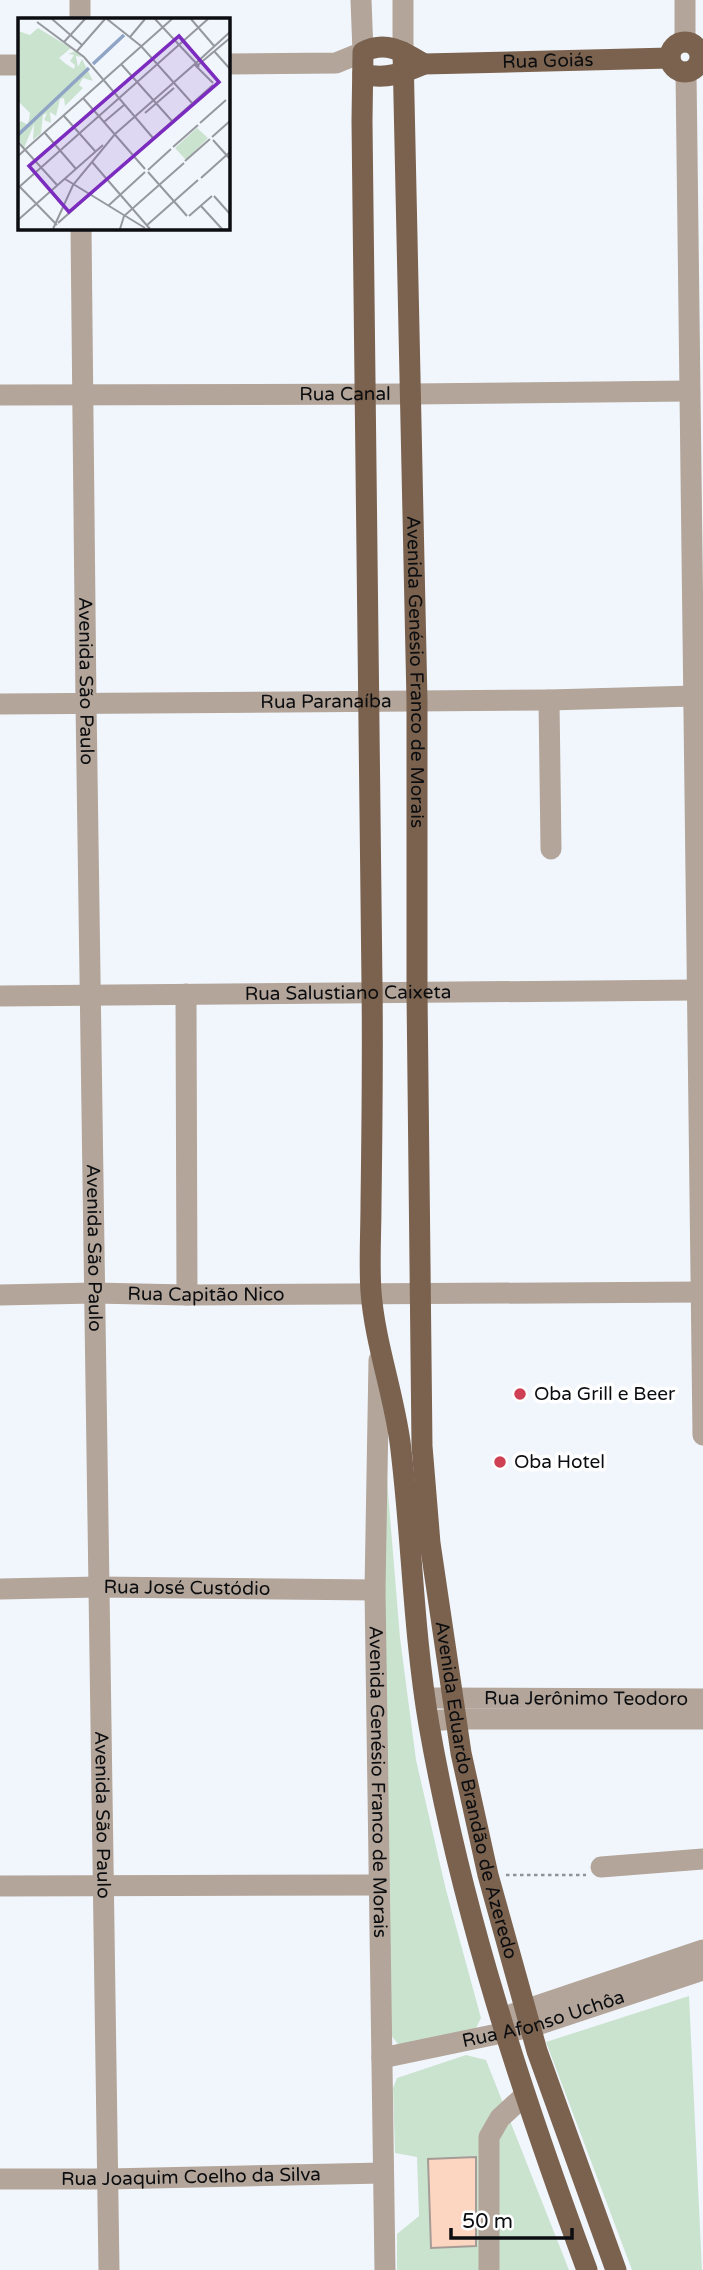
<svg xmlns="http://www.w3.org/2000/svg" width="703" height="2270" viewBox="0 0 703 2270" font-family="'Varela Round',sans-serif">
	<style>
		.green { fill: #cae3cf }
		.building { fill: #fdd6c2; stroke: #a69c97; stroke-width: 2 }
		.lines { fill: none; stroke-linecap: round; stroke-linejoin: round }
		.path { stroke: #8f9398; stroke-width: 2.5; stroke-dasharray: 3.5 3.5; stroke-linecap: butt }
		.minor { stroke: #b3a599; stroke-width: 21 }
		.major { stroke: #7b624e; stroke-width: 21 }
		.poi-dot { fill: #d04055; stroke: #fff; stroke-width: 2.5 }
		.labels { text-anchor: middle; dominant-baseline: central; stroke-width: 7; stroke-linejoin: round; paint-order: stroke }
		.street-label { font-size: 19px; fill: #0b0d10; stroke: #fff }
		.poi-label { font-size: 19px; fill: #0b0d10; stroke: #fff; text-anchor: start }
		.inset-river { fill: none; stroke: #90a5c5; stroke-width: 3.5 }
		.inset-road { fill: none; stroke: #95999e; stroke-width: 2 }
		.view { fill: #7b2cbf; fill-opacity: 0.15; stroke: #7b2cbf; stroke-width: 3.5 }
		.inset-edge { fill: none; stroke: #0b0d10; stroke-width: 3.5 }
	</style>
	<rect width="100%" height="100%" fill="#f1f6fd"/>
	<path class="green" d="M386 1468 400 1638 416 1760 446 1890 481 2018 475 2030 401 2048 391 2035 383 1469Z
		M689 1996 702 2270H632L546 2042Z
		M466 2055 486 2060 569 2270H397V2234L419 2216 417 2157 395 2153 393 2088 397 2078Z"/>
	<path class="building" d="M476 2157V2246L431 2248 428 2159Z"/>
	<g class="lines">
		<path class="path" d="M506 1875H586"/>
		<g class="minor">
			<path d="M80 0V19"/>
			<path d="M403 0V52"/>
			<path d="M685 0V42"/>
			<path d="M228 64 336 63 363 52 361 0"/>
			<path d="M0 65H19"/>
			<path d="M686 72 703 1435"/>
			<path id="s1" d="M81 228 86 703 109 2270"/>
			<path id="s2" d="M0 395 412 394 689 391"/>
			<path d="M549 700 551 849"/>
			<path id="s3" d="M0 704 549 700 694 696"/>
			<path d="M186 994 187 1295"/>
			<path id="s4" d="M0 996 697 990"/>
			<path id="s5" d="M0 1295 94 1293 187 1295 703 1292"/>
			<path id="s6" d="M379 1360 375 1590 385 2270"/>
			<path id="s7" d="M0 1589 99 1587 375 1590"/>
			<path id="s8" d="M425 1698 703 1699"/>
			<path d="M429 1721 456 1719H703"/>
			<path d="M601 1867 703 1859"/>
			<path d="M0 1886 379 1885"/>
			<path d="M501 2018 703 1950"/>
			<path id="s9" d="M382 2058 531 2027 703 1970"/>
			<path id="s10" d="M0 2179H108L383 2173"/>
			<path d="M489 2270V2137L500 2118 524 2096"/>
		</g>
		<g class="major">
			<circle cx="685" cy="57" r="15"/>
			<path id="s11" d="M403 52 417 701V991L422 1446 430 1543 461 1753 488 1875 537 2051 616 2270"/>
			<path d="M424 64C404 52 386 40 363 52L362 121C364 409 368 697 372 985 373 1058 372 1131 371 1204 371 1233 369 1263 371 1292 375 1343 393 1391 400 1442 412 1536 413 1631 429 1725 462 1913 521 2091 587 2270"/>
			<path id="s12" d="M363 74C386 80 403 73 424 64L670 58"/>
		</g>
	</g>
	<g class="poi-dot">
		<circle cx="520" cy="1394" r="7"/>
		<circle cx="500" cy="1462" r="7"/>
	</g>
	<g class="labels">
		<g class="street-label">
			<text stroke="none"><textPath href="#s12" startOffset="187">Rua Goiás</textPath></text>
			<text stroke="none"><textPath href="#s2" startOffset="345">Rua Canal</textPath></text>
			<text stroke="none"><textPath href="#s11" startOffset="620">Avenida Genésio Franco de Morais</textPath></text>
			<text stroke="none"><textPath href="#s1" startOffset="453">Avenida São Paulo</textPath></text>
			<text stroke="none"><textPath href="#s3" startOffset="326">Rua Paranaíba</textPath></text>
			<text stroke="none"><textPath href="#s4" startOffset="348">Rua Salustiano Caixeta</textPath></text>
			<text stroke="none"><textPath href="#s1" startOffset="1020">Avenida São Paulo</textPath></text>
			<text stroke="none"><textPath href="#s5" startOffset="206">Rua Capitão Nico</textPath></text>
			<text stroke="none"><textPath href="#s7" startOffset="187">Rua José Custódio</textPath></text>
			<text stroke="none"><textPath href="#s8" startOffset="161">Rua Jerônimo Teodoro</textPath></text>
			<text stroke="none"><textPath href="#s6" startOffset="422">Avenida Genésio Franco de Morais</textPath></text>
			<text stroke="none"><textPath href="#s11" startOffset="1743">Avenida Eduardo Brandão de Azeredo</textPath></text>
			<text stroke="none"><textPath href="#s1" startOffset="1587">Avenida São Paulo</textPath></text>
			<text stroke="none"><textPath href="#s9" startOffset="166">Rua Afonso Uchôa</textPath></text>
			<text stroke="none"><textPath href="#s10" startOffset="191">Rua Joaquim Coelho da Silva</textPath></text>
		</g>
		<g class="poi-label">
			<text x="534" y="1394">Oba Grill e Beer</text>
			<text x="514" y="1462">Oba Hotel</text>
		</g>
	</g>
	<g transform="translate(18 18)">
		<rect width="212" height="212" fill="#f1f6fd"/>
		<path d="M20 10 53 30 41 40 48 46 56 51 57 47 52 43 56 37 50 36 57 33 64 39 58 38 60 49 64 41 75 63 65 60 61 67 65 70 47 88 46 80 42 81 38 98 32 94 33 105 26 102 29 95 25 97 23 115 15 122 16 106 6 130 0 120V106L3 103 10 107 12 95 0 83V13L12 17ZM179 110 190 120 168 142 157 130Z" fill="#cae3cf"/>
		<path class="inset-river" d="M75 46 106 17M0 117 71 50"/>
		<path class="inset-road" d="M34 1 64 27M89 1 123 28 174 85M137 1 178 45 212 14M173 1 197 29M19 4 66 39 135 120M112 19 127 1M46 24 67 1M59 33 87 1M196 33 212 51M103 46 154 103M177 47 195 65M180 47 212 20M65 80 127 151M127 95 156 70M46 98 77 133M86 104 106 87M182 105 208 82M27 115 58 151M194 119 212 103M195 122 212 141M0 124 39 167M155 129 180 107M0 138 154 1M167 143 192 121M74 144 132 211M130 152 153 131M130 154 169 198M183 160 212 134M47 161 127 210M1 168 39 207M0 170 190 1M196 178 212 196M90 188 127 154M183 188 204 211M171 198 194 178M0 202 85 127M40 205 195 67M128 208 180 162M35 211 55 167 97 116 178 45 181 49M102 211 106 198 166 145"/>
		<path class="view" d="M161 18 201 64 51 194 11 148Z"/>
		<rect width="212" height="212" class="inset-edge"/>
	</g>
	<path d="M451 2228v10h121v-10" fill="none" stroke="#0b0d10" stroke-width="3.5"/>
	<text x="462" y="2228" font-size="21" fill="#0b0d10" stroke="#ffffff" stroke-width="5" paint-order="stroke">50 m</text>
</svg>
